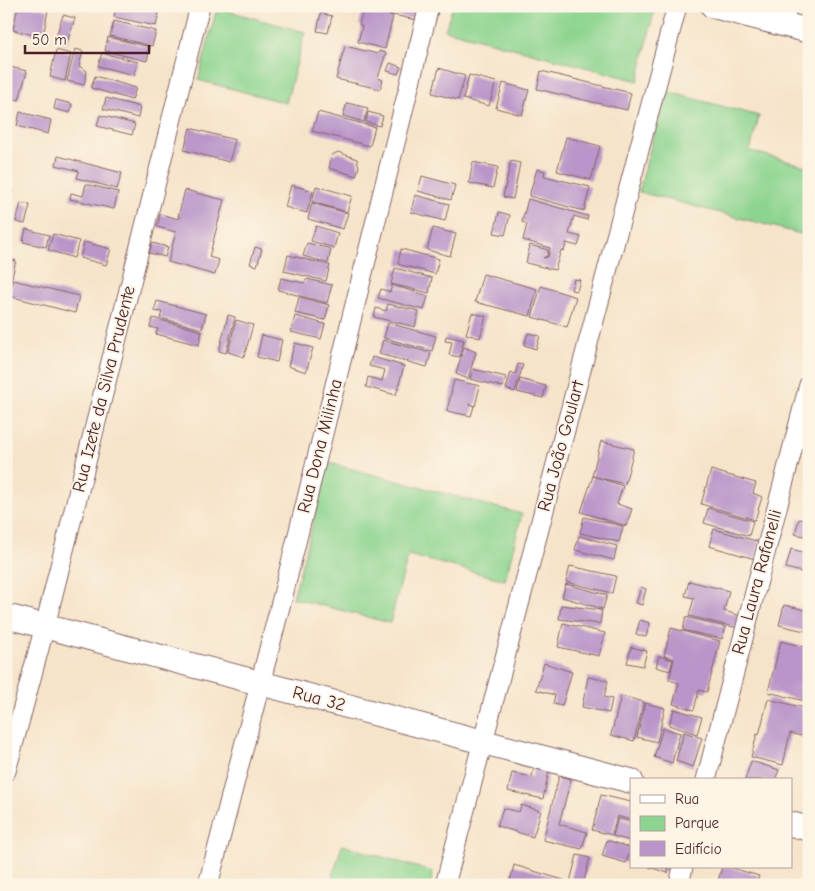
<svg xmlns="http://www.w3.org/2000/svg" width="815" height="891" viewBox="0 0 815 891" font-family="'Comic Neue',sans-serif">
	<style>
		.green { fill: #8cd48f; stroke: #6b7a5d }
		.building { fill: #ba95c9 }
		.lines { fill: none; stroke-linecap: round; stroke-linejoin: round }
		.minor-casing { stroke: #866463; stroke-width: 21 }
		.major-casing { stroke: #866463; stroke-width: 26 }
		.minor { stroke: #fff; stroke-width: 19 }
		.major { stroke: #fff; stroke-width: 24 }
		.labels { text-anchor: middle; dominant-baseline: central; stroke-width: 4; stroke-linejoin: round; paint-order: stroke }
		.street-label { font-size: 18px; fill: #4a1f2b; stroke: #fcf5e5 }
	</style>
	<rect width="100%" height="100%" fill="#fcf5e5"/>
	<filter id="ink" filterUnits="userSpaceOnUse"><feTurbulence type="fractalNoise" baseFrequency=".02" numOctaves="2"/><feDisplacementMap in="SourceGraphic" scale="10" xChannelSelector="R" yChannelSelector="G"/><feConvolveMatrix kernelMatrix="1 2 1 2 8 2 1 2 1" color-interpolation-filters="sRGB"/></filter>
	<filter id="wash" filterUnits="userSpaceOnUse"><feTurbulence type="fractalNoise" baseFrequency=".0096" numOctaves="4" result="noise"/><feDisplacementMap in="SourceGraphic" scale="20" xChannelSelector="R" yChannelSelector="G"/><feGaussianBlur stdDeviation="1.12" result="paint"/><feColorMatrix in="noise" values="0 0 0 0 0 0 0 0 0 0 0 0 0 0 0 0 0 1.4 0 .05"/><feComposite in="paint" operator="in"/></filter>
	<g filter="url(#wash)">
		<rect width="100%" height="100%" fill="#f6e4ca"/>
		<path class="green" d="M453 6H631L654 12 638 81 445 30Z
			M217 8 305 32 286 103 198 80Z
			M665 91 759 116 750 151 809 167V236L639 192Z
			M329 463 522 514 505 580 408 555 390 623 293 598Z
			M342 845 433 872 430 885H330Z"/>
		<g id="blocks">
			<path class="building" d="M18 6H32L48 10 43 37 13 30Z
				M73 6H90L89 11Z
				M116 6H136L159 12 156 26 114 17Z
				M390 6H420L417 20 388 14Z
				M363 9 393 16 385 49 358 42 362 26 359 25Z
				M321 13 332 16 328 33 317 31Z
				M63 15 75 18 67 43 55 40Z
				M114 21 156 31 152 46 110 36Z
				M108 37 150 47 147 61 105 51Z
				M345 46 378 54 379 51 386 53 378 78 383 80 380 89 336 79Z
				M75 49 83 51 79 66 87 71 84 85 67 81Z
				M56 50 71 54 65 81 50 77Z
				M102 53 138 62 134 75 98 66Z
				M390 63 401 67 398 74 387 71Z
				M6 66 27 71 19 100 6 97Z
				M439 68 465 76 458 100 432 93Z
				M541 71 631 93 627 110 537 89Z
				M469 75 496 82 489 106 463 99Z
				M95 76 136 88 132 100 91 88Z
				M503 83 529 90 522 115 496 108Z
				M106 98 140 107 138 118 103 109Z
				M56 100 72 104 70 113 54 109Z
				M347 103 368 108 364 122 343 116Z
				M20 112 51 120 48 134 17 126Z
				M318 112 375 127 370 146 312 131Z
				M368 112 383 116 380 126 366 122Z
				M100 115 135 124 132 135 97 126Z
				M190 128 235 140 229 162 184 150Z
				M566 137 600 146 591 180 557 171Z
				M338 152 357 159 359 167 356 176 329 168 332 155Z
				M58 156 122 173 117 189 77 178 79 171 56 165Z
				M511 161 520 163 513 199 503 197Z
				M473 162 498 167 493 188 469 183Z
				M537 169 545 171 544 176 590 187 584 211 529 196Z
				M422 176 455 185 451 200 418 191Z
				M86 184 118 192 114 209 70 199 71 193 83 196Z
				M291 185 313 191 307 213 285 207Z
				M316 186 352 196 347 212 312 202Z
				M6 187 13 189 7 215H6Z
				M185 190 224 200 209 257 219 260 215 275 168 262 176 232 157 227 160 214 179 219 180 217H178Z
				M415 195 449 204 445 221 411 212Z
				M528 199 588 216 587 220 574 216 569 234 581 237 578 246 566 243 564 251 561 250 555 270 526 263 530 245 548 250 547 256 543 258 548 257 550 248 523 240 527 224 522 222Z
				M21 203 30 205 25 224 16 222Z
				M312 203 348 213 343 229 308 219Z
				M499 212 510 215 505 235 494 233Z
				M316 226 338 233 334 248 311 241Z
				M433 228 456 234 450 256 427 250Z
				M26 229 49 235 46 247 23 242Z
				M53 234 79 241 74 258 48 250Z
				M84 242 111 249 106 265 80 258Z
				M152 243 168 247 165 257 149 253Z
				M307 243 331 249 328 263 303 256Z
				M255 247 262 249 257 266 250 264Z
				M401 249 439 259 435 274 398 264Z
				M288 255 330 265 326 281 284 271Z
				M6 258 16 261 11 281 6 280Z
				M395 268 432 278 429 293 391 284Z
				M483 274 537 289 530 316 475 302Z
				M281 278 304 283 307 279 332 285 327 303 278 290Z
				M574 279 580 280 577 291 571 290Z
				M13 280 79 296 75 313 9 296Z
				M392 285 428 296 424 310 378 298 381 289 390 292Z
				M541 286 576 297 567 327 532 317Z
				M299 297 329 305 325 320 295 313Z
				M157 301 206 314 202 329 160 318 162 312 154 311Z
				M388 304 419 311 415 327 374 317 376 308 386 311Z
				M472 313 486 316 480 338 466 334Z
				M228 315 235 317 226 353 219 351Z
				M295 316 325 324 321 339 291 332Z
				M153 318 202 331 199 345 156 334 158 329 150 327Z
				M236 320 253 325 244 357 228 352Z
				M388 323 436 336 432 351 384 338Z
				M528 333 540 336 536 349 524 345Z
				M262 335 282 340 277 362 257 357Z
				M446 336 464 340 460 357 449 355 452 342 445 341Z
				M383 340 431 353 427 367 379 354Z
				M295 343 313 348 306 372 288 366Z
				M464 347 476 352 468 379 456 374Z
				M372 357 404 366 396 395 366 387 368 377 382 381 385 370 369 366Z
				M518 364 523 365 515 392 506 389 511 372 515 374Z
				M473 369 506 377 503 387 470 379Z
				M520 379 546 386 543 398 517 392Z
				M454 380 480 386 475 406 470 404 474 406 471 416 447 411Z
				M601 441 634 449 625 484 592 476Z
				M711 470 756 483 753 493 762 497 755 520 701 504Z
				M593 476 623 486 617 504 632 509 626 526 581 512Z
				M708 508 753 521 749 536 704 523Z
				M584 517 623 526 619 542 580 533Z
				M799 519 809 521V537L795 534Z
				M714 529 760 542 755 559 709 546Z
				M579 536 617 546 614 560 575 550Z
				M808 543 809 574 786 568 791 549 806 553Z
				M570 566 616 576 612 593 566 582Z
				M689 581 729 591 724 611 741 616 738 628 689 616 694 598 685 596Z
				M566 584 607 595 603 609 562 597Z
				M641 587 646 589 642 605 636 603Z
				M561 605 602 610 600 624 559 619Z
				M784 605 809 611V632L779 625Z
				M686 617 726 627 722 639 683 630Z
				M640 620 650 623 646 637 636 634Z
				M563 623 605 633 599 656 558 647Z
				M671 628 720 641 707 692 699 690 694 710 673 704 679 683 669 680 674 659 664 656Z
				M781 641 809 648V702L768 692Z
				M631 647 647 651 643 666 627 663Z
				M659 656 673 660 670 671 656 667Z
				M544 663 572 672 562 706 553 704 555 695 536 690Z
				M588 677 608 681 604 697 612 699 609 713 582 707Z
				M621 696 644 702 634 741 611 735Z
				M768 699 809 709V738L790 733 783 765 751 757 757 734 759 735Z
				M645 703 665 708 657 742 637 737Z
				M674 709 702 717 697 734 669 725Z
				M663 728 680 733 672 763 654 757Z
				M684 732 702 738 693 767 676 761Z
				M751 761 779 770 775 780H745Z
				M535 762 550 766 543 799 508 791 512 773 532 777Z
				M808 771H809V790L804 789Z
				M559 776 571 779 559 824 587 832 582 849 543 840Z
				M601 795 631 802V820L617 816 612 835 592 830Z
				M521 805 541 811 533 837 497 826 503 808 519 812Z
				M618 818 631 822 630 841 613 836Z
				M607 840 631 848 626 863 602 856Z
				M577 855 590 858 583 885H509L514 865 570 882Z
				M649 867H669L668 873Z
				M722 867H729L759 876 756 885H717Z"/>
		</g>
	</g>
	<g filter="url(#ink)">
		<use href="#blocks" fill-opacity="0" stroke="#866463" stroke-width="1"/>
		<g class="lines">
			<g class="minor-casing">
				<path id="minor" d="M783 25 787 6
					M6 771 45 626 200 6
					M706 780 809 385
					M208 885 283 595 429 6
					M445 885 677 6
					M679 885 683 867"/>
			</g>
			<g class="major-casing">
				<path id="major" d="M713 6 809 31
					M6 616 631 781
					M791 824 809 829"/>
			</g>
			<use href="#minor" class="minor"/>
			<use href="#major" class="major"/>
		</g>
	</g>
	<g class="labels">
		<g class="street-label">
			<text transform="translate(104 389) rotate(-76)">Rua Izete da Silva Prudente</text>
			<text transform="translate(320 446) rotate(-76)">Rua Dona Milinha</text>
			<text transform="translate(561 446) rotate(-75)">Rua João Goulart</text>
			<text transform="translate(757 582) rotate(-75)">Rua Laura Rafanelli</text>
			<text transform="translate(319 699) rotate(15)">Rua 32</text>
		</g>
	</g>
	<rect width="815" height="891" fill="none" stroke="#fcf5e5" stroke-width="25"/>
	<rect x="630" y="778" width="162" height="90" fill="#fcf5e5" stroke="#b59f9b"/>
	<rect x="640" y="795" width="25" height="8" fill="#ffffff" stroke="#b59f9b"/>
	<text x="675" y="804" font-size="15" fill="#4a1f2b">Rua</text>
	<rect x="640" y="816" width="25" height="15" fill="#8cd48f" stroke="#b59f9b"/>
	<text x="675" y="828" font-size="15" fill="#4a1f2b">Parque</text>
	<rect x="640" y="841" width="25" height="15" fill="#ba95c9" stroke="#b59f9b"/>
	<text x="675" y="854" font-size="15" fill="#4a1f2b">Edifício</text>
	<path d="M25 45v8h124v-8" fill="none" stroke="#4a1f2b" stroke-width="2.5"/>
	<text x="32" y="45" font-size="15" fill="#4a1f2b" stroke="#fcf5e5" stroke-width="4" paint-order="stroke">50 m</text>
</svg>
